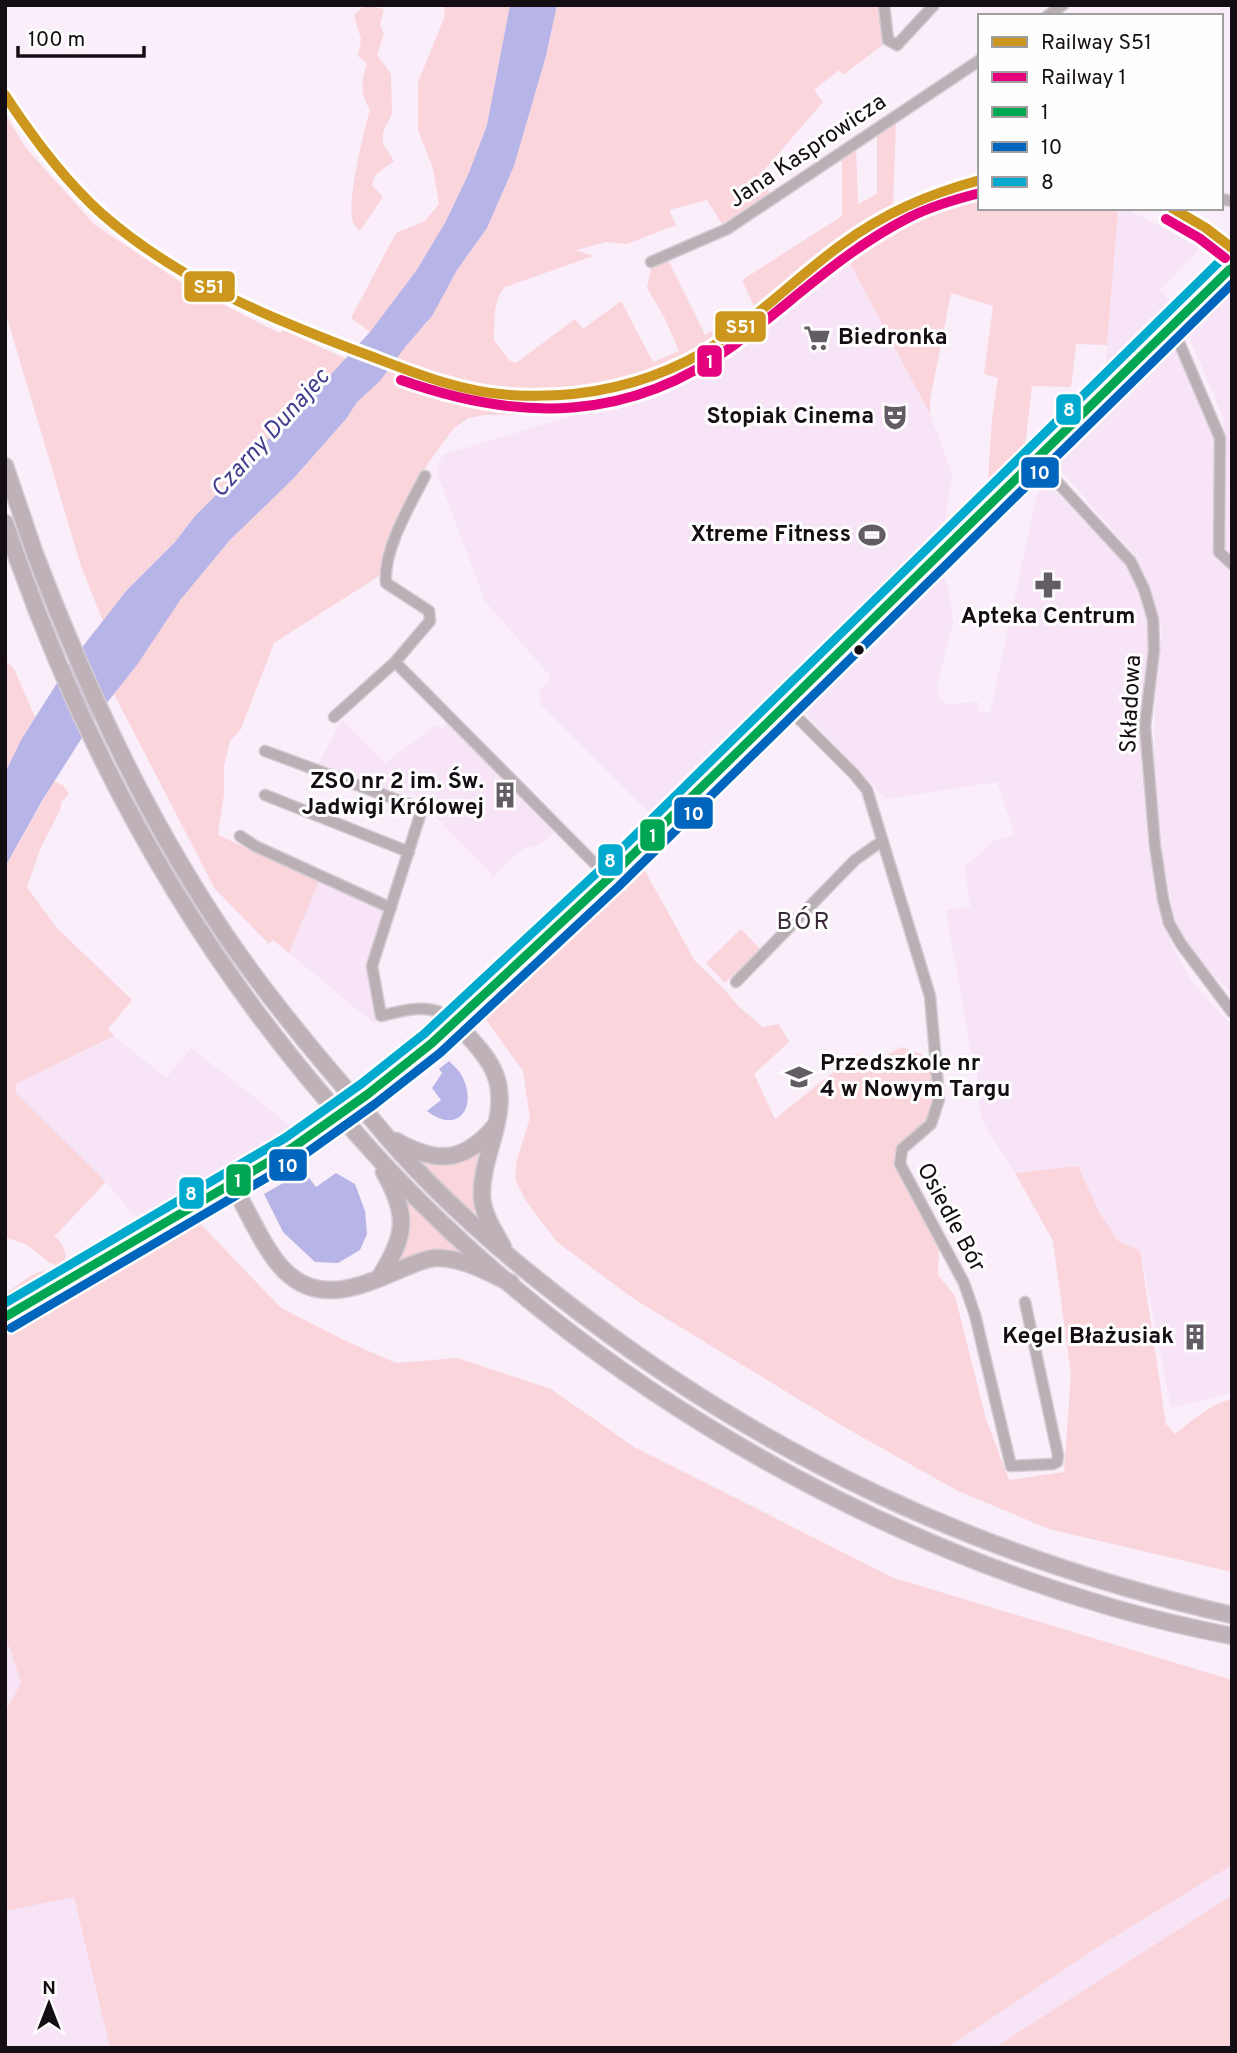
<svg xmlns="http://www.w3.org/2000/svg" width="1237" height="2053" viewBox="0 0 1237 2053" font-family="Overpass,sans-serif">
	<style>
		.built { fill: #f8e4f7 }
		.green { fill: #fbd5dc }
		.water { fill: #b7b5e8 }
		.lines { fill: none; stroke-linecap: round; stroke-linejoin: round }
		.minor-casing { stroke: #d4cbd3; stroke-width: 13 }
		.secondary-casing { stroke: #d4cbd3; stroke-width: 18 }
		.primary-casing { stroke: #d4cbd3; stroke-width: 19 }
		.minor { stroke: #baafb5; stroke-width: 10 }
		.secondary { stroke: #baadb5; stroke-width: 14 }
		.primary { stroke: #beb1b8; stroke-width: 16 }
		.primary-bridge-casing { stroke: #d4cbd3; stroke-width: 19; stroke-linecap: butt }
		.primary-bridge { stroke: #beb1b8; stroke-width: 16 }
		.bus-1-casing { stroke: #fefefe; stroke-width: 14 }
		.bus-2-casing { stroke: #fefefe; stroke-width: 14 }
		.bus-3-casing { stroke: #fefefe; stroke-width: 14 }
		.bus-1 { stroke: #00a651; stroke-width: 9 }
		.bus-2 { stroke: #0065bd; stroke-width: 9 }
		.bus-3 { stroke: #00a9ce; stroke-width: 9 }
		.rail-1-casing { stroke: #fefefe; stroke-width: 16 }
		.rail-2-casing { stroke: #fefefe; stroke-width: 16 }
		.rail-1 { stroke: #cd961d; stroke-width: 10 }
		.rail-2 { stroke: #e5007d; stroke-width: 10 }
		.bus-dot { fill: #140d13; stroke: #fefefe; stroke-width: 2.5 }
		.labels { text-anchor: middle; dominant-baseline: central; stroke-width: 6; stroke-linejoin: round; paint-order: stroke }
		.street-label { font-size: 23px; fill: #140d13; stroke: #fefefe }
		.poi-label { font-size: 23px; font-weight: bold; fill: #140d13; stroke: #fefefe; text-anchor: end }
		.water-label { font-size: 24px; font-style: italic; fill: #433d8d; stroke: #fefefe }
		.neighbourhood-label { font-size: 24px; letter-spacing: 2px; fill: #3a2a39; stroke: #fefefe }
		.line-badge { stroke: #fefefe; stroke-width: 2.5 }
		.badge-label { font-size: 19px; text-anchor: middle; font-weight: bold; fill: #fff }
	</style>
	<rect width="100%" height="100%" fill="#f9eef9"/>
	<path class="built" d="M1118 208H1124L1201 247 1160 290 1176 307 1106 375 1105 374Z
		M846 256 930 414 952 473 945 523 950 529 805 664 651 815 541 705 539 692 551 677 485 601 437 473 442 455 585 412 687 374 755 331Z
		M1232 283V557L1224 549 1225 451 1223 417 1188 334 1187 324Z
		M1171 339 1216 444 1213 553 1232 571V993L1196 958 1175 919 1164 864 1154 771 1155 705 1162 628 1154 600 1137 558 1059 468 1057 455Z
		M1039 484 1046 486 1059 495 1109 543 1134 580 1144 607 1150 647 1140 725V753L1148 847 1159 914 1173 947 1192 982 1232 1026V1393L1171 1408 1140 1250 1118 1241 1099 1212 1078 1167 1015 1173 981 1119 975 1053H971L946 910 970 907 965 867 995 840 1015 835 997 782 886 799 795 702 880 619 939 567 949 590 953 622 937 686 939 699 947 704 979 702 977 712 990 713Z
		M342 720 385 763 436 725 442 729 449 721 555 831 541 844 523 849 493 876 415 795 376 789 317 766Z
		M319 881 386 910 368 961 376 1025 289 953Z
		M114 1036 166 1078 191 1048 292 1127 137 1219 106 1182 16 1093V1084Z
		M5 1645 9 1646 21 1683 5 1712Z
		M1232 1865V1895L994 2048H947L1098 1947Z
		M74 1897 110 2048H5V1911Z"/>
	<path class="green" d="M365 5 384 9 380 25 384 34 377 55 391 74 392 114 383 132V144L394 161 375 175 372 185 383 197 360 231C357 228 354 225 353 222 346 203 364 130 370 110 360 94 361 81 367 64L358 56 361 39 354 15Z
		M444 5H510L487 125 468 175 445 223 416 271 370 332 351 318 396 233 425 221 439 204 433 168 418 130V82L445 16Z
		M557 5H880L885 43 843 75 839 70 814 90 823 102 759 176 770 193 722 224 707 200 669 210 676 225 627 244 607 242 576 250 593 256 505 287C492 302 495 321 494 340L510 361 516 363 575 319 583 329 621 301 653 362 679 351 664 317 647 288 651 267 668 260 705 335 754 306 742 280 842 216V154L856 145 858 204 877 194V132L896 121 893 205C826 243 774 301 710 343 618 404 494 411 396 359L415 334 427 323 457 270 487 228 514 166 546 56Z
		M5 114 25 147 95 225 185 285 279 333 284 330 346 359 255 452 244 467 195 516 175 542 127 590 103 621 81 566 5 311Z
		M980 202V208H1106L1118 211 1107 345 1076 344 1071 387 1032 386 1024 456 987 495 992 418 998 378 984 374 993 306 951 293 930 400V414L846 256 892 227 967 204Z
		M390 369C417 378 445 390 472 397 519 409 570 402 616 392L619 397 558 415H485L468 418 453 429 427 465 411 497 396 528 379 576 274 643 241 729 230 741 224 766V794L218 835 319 881 289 953 273 940 269 944 215 889 114 694 137 665 181 599 230 540 293 479 346 419 357 402Z
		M5 660 14 669 35 717 21 740 5 773Z
		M54 781 64 786 69 794 61 802 60 810 41 847 27 887 56 927 132 1000 108 1029 114 1036 16 1084V1093L106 1182 54 1237C63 1241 67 1253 65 1263L59 1266 50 1263 27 1245 5 1237V867Z
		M640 862 695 961 723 988 739 1007 763 1027 779 1024 789 1042 754 1074 775 1119 856 1054 880 1059 901 1047 932 1058 933 1095 928 1120 900 1146 895 1163 939 1243 938 1275 955 1296 986 1419 1009 1480 1064 1472 1071 1374 1053 1241 1015 1173 1078 1166 1099 1212 1118 1241 1140 1250 1166 1424 1175 1434C1192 1421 1210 1404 1232 1399V1572L1049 1529 956 1490 846 1428 634 1299 557 1242 526 1201 515 1179 517 1160 530 1118 523 1071 482 1014Z
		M741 929 760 949 725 983 706 963Z
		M486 1146C477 1168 474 1187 478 1209L473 1214 410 1153 449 1163 461 1162Z
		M404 1196 473 1258 395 1265Z
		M192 1215 281 1308 348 1342 396 1363 457 1358 551 1389 634 1447 894 1578 1232 1680V1865L1098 1947 947 2048H110L74 1897 5 1911V1712L21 1683 9 1646 5 1645V1327Z
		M42 1271 51 1272 57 1277 5 1309V1294L32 1275Z
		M1232 1895V2048H994Z"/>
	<path class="water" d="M510 5H557L546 56 514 166 487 228 457 270 432 316 406 346 380 381 357 402 346 419 293 479 230 540 181 599 137 665 94 719 43 799 5 867V773L21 740 69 664 127 590 175 542 195 516 244 467 255 452 311 396 370 332 416 271 445 223 468 175 487 125Z
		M449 1061C454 1066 460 1071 463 1078 477 1108 458 1135 427 1111L441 1100 432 1088 442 1073 439 1069Z
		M304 1171 316 1187 336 1173 355 1184 365 1211 367 1234 360 1250 338 1263 315 1262 283 1232 264 1194Z"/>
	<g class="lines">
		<g class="minor-casing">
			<path id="minor" d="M884 5 888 40 897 45 934 5
				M1047 16 1063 5
				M1221 199 1232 201
				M651 262 727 229 980 60
				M1172 326 1220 438 1219 552 1232 564
				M1036 459 1131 562 1144 589 1153 619 1154 650 1145 726 1155 846 1163 899 1169 923 1181 944 1232 1012
				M395 662 609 878
				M785 705 854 774 867 790 930 996 939 1099 931 1124 902 1149 900 1164 964 1283 975 1315 1011 1466 1053 1464 1057 1462 1058 1455 1025 1302
				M334 717 395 662 430 621 429 611 386 583C383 550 410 505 425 476
				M265 751 422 809 372 966 381 1016C408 1009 433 1002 456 1022
				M265 795 409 852
				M240 836 255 846 391 908
				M736 982 855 860 882 841"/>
		</g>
		<g class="secondary-casing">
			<path id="secondary" d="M5 1317 232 1184"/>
		</g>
		<g class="primary-casing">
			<path id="primary" d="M5 466 35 554
				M5 523 18 560
				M456 1022C469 1038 487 1054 495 1074 511 1115 480 1156 482 1197 483 1215 495 1232 503 1247
				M371 1118C425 1185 490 1243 558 1296 762 1456 980 1558 1232 1615
				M354 1131C548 1354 831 1526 1114 1608 1152 1619 1192 1628 1232 1636
				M396 1141C437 1164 464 1163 495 1126
				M379 1278C406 1236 409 1216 384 1172
				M511 1283C487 1272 462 1257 435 1258 424 1259 414 1264 404 1268 366 1284 321 1307 285 1271 265 1252 247 1209 232 1184 287 1151 340 1116 390 1077 517 977 629 858 744 745 907 586 1070 427 1232 267"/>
		</g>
		<use href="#minor" class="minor"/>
		<use href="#secondary" class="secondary"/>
		<use href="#primary" class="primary"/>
		<g class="primary-bridge-casing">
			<path id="primary-bridge" d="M35 554C89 695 153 833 240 956 281 1013 325 1066 371 1118
				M18 560C93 770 204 965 354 1131"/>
		</g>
		<use href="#primary-bridge" class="primary-bridge"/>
		<g class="bus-1-casing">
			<path id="bus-1" d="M5 1317 292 1148 368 1094 432 1043 609 878 1232 267"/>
		</g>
		<g class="bus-2-casing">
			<path id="bus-2" d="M11 1328 298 1159 375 1104 440 1053 618 887 1232 284"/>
		</g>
		<g class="bus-3-casing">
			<path id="bus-3" d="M5 1303 285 1138 361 1084 424 1034 601 869 1223 258"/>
		</g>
		<use href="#bus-1" class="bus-1"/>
		<use href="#bus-2" class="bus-2"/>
		<use href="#bus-3" class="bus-3"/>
		<g class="rail-1-casing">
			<path id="rail-1" d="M5 95C33 138 64 180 102 214 181 283 277 321 373 357 417 374 462 392 510 395 571 399 631 389 687 361 744 332 790 282 841 245 884 213 929 194 980 180
				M1172 208 1206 228 1232 248"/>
		</g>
		<g class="rail-2-casing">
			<path id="rail-2" d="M1166 219 1199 238 1225 258
				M401 380C519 422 629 423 734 345 792 302 844 250 910 217 932 206 956 199 980 193"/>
		</g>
		<use href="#rail-1" class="rail-1"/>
		<use href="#rail-2" class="rail-2"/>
	</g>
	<defs>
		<g id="supermarket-bare" transform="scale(2.1)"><path d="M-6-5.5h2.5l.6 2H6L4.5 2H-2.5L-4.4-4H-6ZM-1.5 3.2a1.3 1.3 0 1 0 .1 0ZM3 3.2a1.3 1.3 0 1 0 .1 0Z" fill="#645c64" stroke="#fefefe" stroke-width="2.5" paint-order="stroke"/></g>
		<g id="theatre-bare" transform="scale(2.1)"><path d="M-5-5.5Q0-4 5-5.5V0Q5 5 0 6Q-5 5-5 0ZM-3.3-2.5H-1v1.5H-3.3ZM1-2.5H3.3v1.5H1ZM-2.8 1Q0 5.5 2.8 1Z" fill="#645c64" stroke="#fefefe" stroke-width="2.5" paint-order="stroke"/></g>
		<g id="stadium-bare" transform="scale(2.1)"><path d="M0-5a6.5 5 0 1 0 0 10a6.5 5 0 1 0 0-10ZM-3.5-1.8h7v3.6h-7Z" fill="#645c64" stroke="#fefefe" stroke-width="2.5" paint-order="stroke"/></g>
		<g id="pharmacy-bare" transform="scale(2.1)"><path d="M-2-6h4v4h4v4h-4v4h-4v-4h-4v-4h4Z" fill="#645c64" stroke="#fefefe" stroke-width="2.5" paint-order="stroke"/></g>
		<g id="building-bare" transform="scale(2.1)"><path d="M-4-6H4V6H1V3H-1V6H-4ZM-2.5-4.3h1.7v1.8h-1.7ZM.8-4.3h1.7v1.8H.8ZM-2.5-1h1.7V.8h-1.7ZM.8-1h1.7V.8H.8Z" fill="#645c64" stroke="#fefefe" stroke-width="2.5" paint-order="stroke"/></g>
		<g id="school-bare" transform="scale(2.1)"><path d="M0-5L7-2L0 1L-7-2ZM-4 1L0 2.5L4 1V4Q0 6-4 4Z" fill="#645c64" stroke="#fefefe" stroke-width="2.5" paint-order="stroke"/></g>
	</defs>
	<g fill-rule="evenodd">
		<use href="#supermarket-bare" x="817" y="338"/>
		<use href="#theatre-bare" x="895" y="417"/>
		<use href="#stadium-bare" x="872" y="535"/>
		<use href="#pharmacy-bare" x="1048" y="585"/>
		<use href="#building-bare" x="505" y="795"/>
		<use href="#school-bare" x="799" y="1077"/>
		<use href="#building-bare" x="1195" y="1337"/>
	</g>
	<circle class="bus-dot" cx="859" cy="650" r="6"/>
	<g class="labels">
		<g class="street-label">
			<text transform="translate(808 152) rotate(-34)">Jana Kasprowicza</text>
			<text transform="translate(1132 704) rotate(-87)">Składowa</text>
			<text transform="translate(950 1218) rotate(62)">Osiedle Bór</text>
		</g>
		<g class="poi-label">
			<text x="838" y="338" text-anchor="start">Biedronka</text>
			<text x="874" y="417">Stopiak Cinema</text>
			<text x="851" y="535">Xtreme Fitness</text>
			<text x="1048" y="617" text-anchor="middle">Apteka Centrum</text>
			<text x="484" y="782">ZSO nr 2 im. Św.<tspan x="484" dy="26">Jadwigi Królowej</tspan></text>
			<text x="820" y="1064" text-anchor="start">Przedszkole nr<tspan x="820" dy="26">4 w Nowym Targu</tspan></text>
			<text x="1174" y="1337">Kegel Błażusiak</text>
		</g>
		<g class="water-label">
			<text transform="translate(271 434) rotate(-48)">Czarny Dunajec</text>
		</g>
		<g class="neighbourhood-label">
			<text x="804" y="923">BÓR</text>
		</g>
	</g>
	<g class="line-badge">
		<rect x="183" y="270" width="53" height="33" rx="7" fill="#cd961d"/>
		<rect x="714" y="310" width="53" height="33" rx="7" fill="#cd961d"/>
		<rect x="696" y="344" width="27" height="34" rx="7" fill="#e5007d"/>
		<rect x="1055" y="393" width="27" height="33" rx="7" fill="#00a9ce"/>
		<rect x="1020" y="456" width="40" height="33" rx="7" fill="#0065bd"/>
		<rect x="673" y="796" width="41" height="34" rx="7" fill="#0065bd"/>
		<rect x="639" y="818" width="27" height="34" rx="7" fill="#00a651"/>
		<rect x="597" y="843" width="27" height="34" rx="7" fill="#00a9ce"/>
		<rect x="268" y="1148" width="40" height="34" rx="7" fill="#0065bd"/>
		<rect x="225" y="1163" width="27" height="34" rx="7" fill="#00a651"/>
		<rect x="178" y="1176" width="27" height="34" rx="7" fill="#00a9ce"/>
	</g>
	<g class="badge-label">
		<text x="209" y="293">S51</text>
		<text x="741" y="333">S51</text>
		<text x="710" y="368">1</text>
		<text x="1069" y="416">8</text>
		<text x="1040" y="479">10</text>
		<text x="694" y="820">10</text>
		<text x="653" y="842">1</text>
		<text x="610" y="867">8</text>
		<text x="288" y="1172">10</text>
		<text x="238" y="1187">1</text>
		<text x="191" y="1200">8</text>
	</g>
	<rect width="1237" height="2053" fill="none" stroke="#140d13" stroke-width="14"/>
	<rect x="978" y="14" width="245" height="196" fill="#fefefe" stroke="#a09ea0" stroke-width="2"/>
	<rect x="992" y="37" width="35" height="10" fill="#cd961d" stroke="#a09ea0" stroke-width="2"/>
	<text x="1041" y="49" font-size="21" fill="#140d13">Railway S51</text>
	<rect x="992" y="72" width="35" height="10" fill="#e5007d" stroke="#a09ea0" stroke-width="2"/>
	<text x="1041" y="84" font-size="21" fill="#140d13">Railway 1</text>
	<rect x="992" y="107" width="35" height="10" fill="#00a651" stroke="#a09ea0" stroke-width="2"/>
	<text x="1041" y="119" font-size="21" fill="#140d13">1</text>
	<rect x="992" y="142" width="35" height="10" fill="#0065bd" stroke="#a09ea0" stroke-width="2"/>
	<text x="1041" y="154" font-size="21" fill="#140d13">10</text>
	<rect x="992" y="177" width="35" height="10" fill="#00a9ce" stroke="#a09ea0" stroke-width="2"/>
	<text x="1041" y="189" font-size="21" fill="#140d13">8</text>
	<g transform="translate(49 2004)" stroke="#fefefe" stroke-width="5" paint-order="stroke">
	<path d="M0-5L12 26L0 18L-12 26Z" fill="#140d13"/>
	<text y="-10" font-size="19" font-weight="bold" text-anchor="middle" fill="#140d13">N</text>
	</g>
	<path d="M18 46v10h126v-10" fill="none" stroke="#140d13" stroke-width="3.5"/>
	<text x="28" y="46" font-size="21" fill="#140d13" stroke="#fefefe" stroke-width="5" paint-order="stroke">100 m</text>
</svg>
